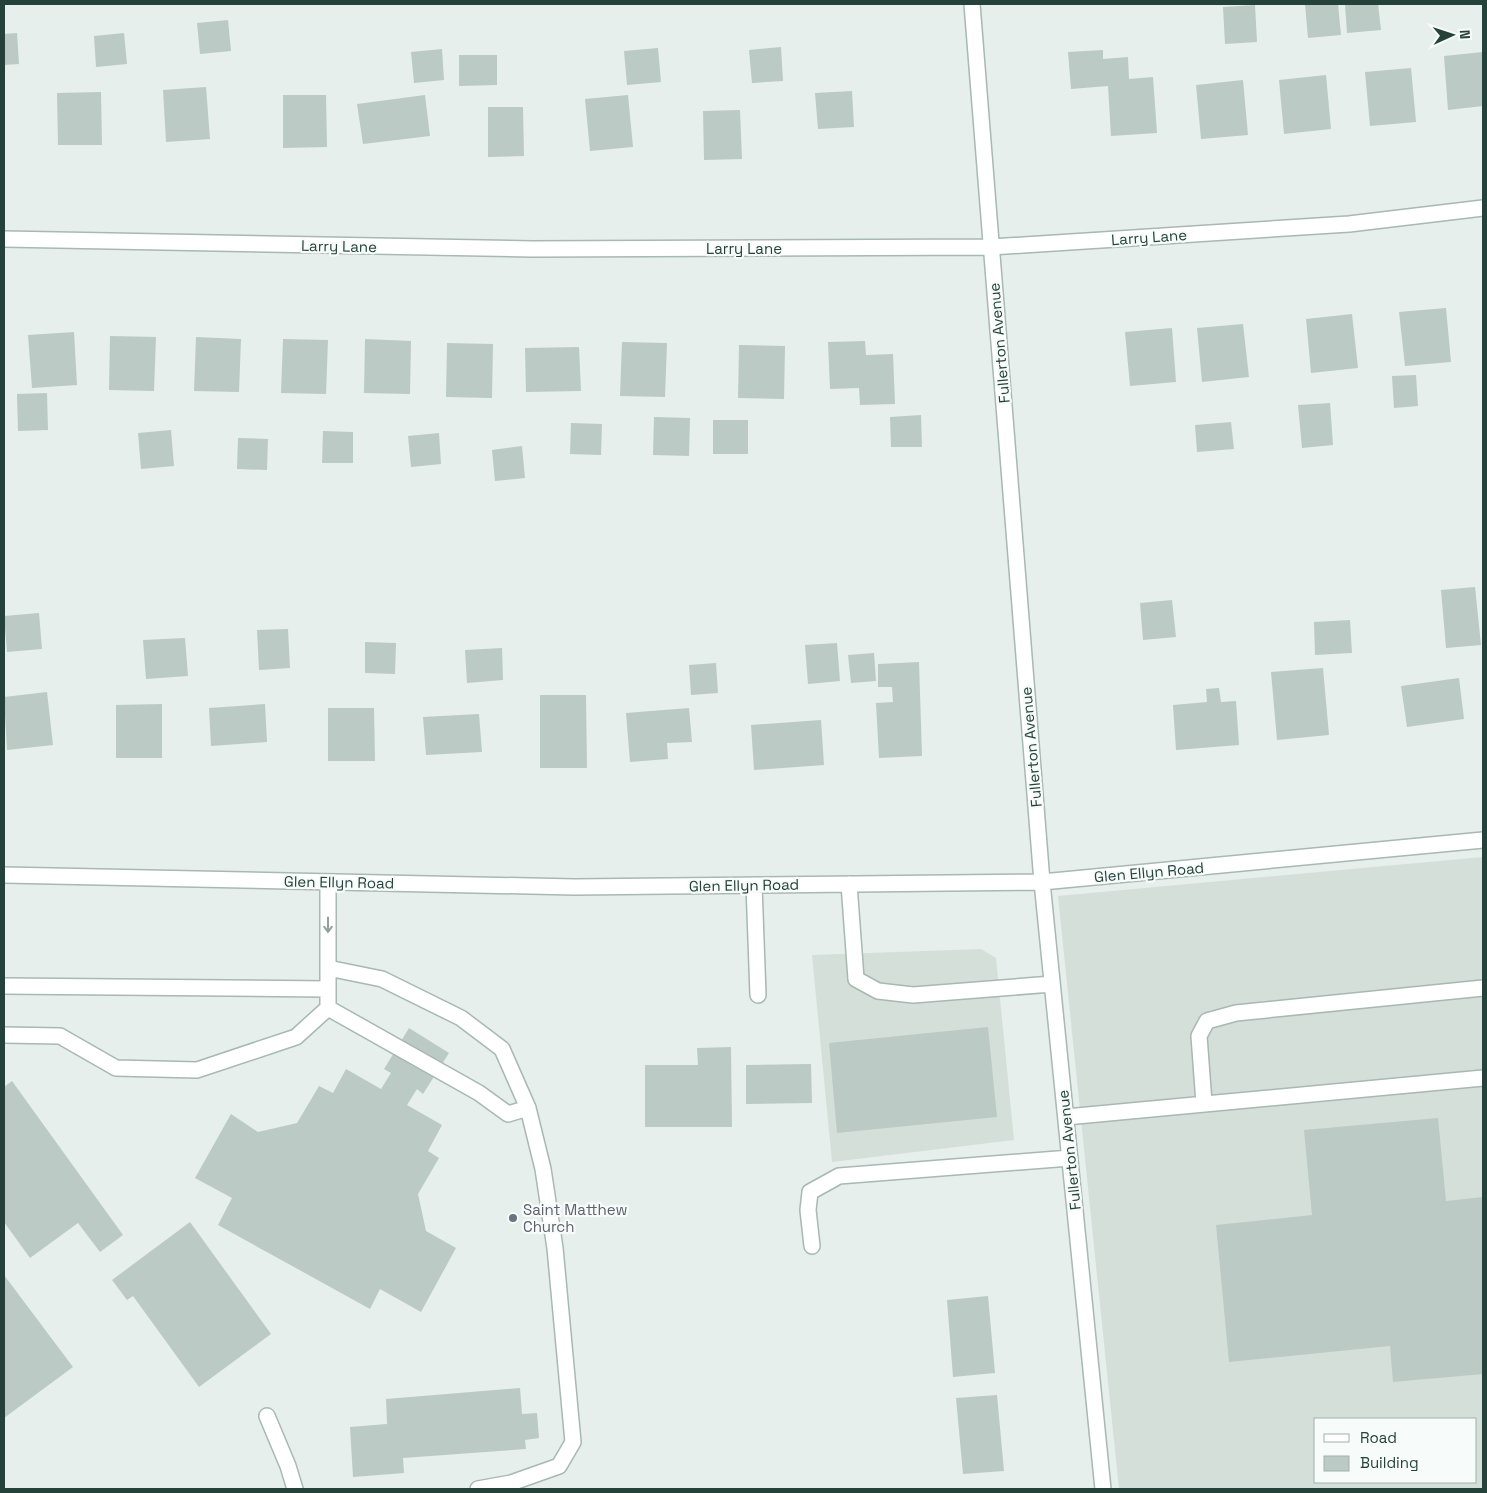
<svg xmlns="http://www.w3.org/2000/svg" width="1487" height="1493" viewBox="0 0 1487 1493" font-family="'Space Grotesk',sans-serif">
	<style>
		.built { fill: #d4dfda; fill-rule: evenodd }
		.building { fill: #bbcac4 }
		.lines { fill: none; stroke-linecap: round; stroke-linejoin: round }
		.minor-casing { stroke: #a8b8b2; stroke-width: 18 }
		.minor { stroke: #fff; stroke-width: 15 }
		.oneway { stroke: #92a09c }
		.worship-dot { fill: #6b7280; stroke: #f7fbf9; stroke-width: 2 }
		.labels { text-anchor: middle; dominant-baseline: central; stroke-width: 4.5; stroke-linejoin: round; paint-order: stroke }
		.street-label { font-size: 15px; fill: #24423a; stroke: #f7fbf9 }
		.worship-label { font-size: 15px; fill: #5b616d; stroke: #f7fbf9; text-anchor: start }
	</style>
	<rect width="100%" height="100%" fill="#e6efeb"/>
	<path class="built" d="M1483 857V1489H1119L1058 896ZM1316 1419H1476V1482H1316Z
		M981 949 996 958 1014 1140 832 1162 812 955Z"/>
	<path class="building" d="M1305 4H1338L1341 35 1308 38Z
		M1345 4H1378L1381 30 1347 33Z
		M1255 5 1257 42 1225 44 1223 7Z
		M228 20 231 51 200 54 197 23Z
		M17 33 19 64 4 65V34Z
		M124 33 127 64 96 67 94 36Z
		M781 47 783 81 752 83 749 50Z
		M658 48 661 82 627 85 624 51Z
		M442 49 444 80 414 83 411 52Z
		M1103 50V59L1128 57 1129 79 1153 77 1157 133 1111 136 1108 86 1071 89 1068 52Z
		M1483 52V106L1448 110 1444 56Z
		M459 55H497V85L459 86Z
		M1411 68 1416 122 1370 126 1365 72Z
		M1326 75 1331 129 1284 134 1279 80Z
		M1243 80 1248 135 1201 139 1196 85Z
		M206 87 210 139 166 142 163 90Z
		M852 91 854 127 818 129 815 93Z
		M101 92 102 145H58L57 93Z
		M283 95H326L327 147 283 148Z
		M425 95 430 136 363 144 357 104Z
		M628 95 633 147 590 151 585 99Z
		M488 107H523L524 156 488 157Z
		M740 110 742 159 704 160 703 111Z
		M1446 308 1451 362 1405 366 1399 312Z
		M1352 314 1358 368 1311 373 1306 319Z
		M1243 324 1249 377 1202 382 1197 328Z
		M1172 328 1176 382 1130 386 1125 332Z
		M74 332 77 385 32 388 28 335Z
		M110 336 156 337 154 391 109 390Z
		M196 337 241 339 239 392 194 391Z
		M283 339 328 340 326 394 281 393Z
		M365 339 411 341 410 394 364 393Z
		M865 341 866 355 893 354 895 404 860 405 859 388 830 389 828 342Z
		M622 342 667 343 665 397 620 396Z
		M447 343 493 344 492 398 446 397Z
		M739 345 785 346 784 399 738 398Z
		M579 347 581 391 526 392 525 348Z
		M1416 375 1418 406 1394 408 1392 376Z
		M47 393 48 430 18 431 17 394Z
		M1330 403 1333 445 1302 448 1298 405Z
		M921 415 922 447H891L890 417Z
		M654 417 690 418 689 456 653 455Z
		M713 420H748V454H713Z
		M1231 422 1234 449 1197 452 1195 425Z
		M571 423 602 424 601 455 570 454Z
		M171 430 174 466 141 469 138 433Z
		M323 431 353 432V463H322Z
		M439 433 441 464 411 467 408 436Z
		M238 438 268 439 267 470 237 469Z
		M522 446 525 478 495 481 492 450Z
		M1475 587 1481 645 1446 648 1441 590Z
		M1172 600 1176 637 1143 640 1140 603Z
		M39 613 42 649 7 652 4 616Z
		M1350 620 1352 653 1315 655 1314 622Z
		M288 629 290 668 259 670 257 630Z
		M185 638 188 676 146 679 143 640Z
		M365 642 396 643 395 674 365 673Z
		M837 643 840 681 808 684 805 645Z
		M502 648 503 680 467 683 465 650Z
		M874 653 876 681 851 683 848 655Z
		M919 662 922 756 879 758 876 703 893 702 892 687H878V664Z
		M716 663 718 693 691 695 689 665Z
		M1323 668 1329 735 1277 740 1271 672Z
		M1459 678 1464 719 1407 727 1401 686Z
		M1219 688 1221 702 1236 701 1239 745 1176 750 1173 705 1207 702 1206 689Z
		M47 692 53 745 7 750 4 697Z
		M540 695H586L587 768H540Z
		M162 704V758H116V705Z
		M265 704 267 742 211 746 209 708Z
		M328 708H374L375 761H328Z
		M689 708 692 742 667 743 668 759 630 762 626 713Z
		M479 714 482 752 426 755 423 717Z
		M821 720 824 765 754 770 751 725Z
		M988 1027 997 1117 837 1133 829 1043Z
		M409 1028 449 1053 423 1094 417 1089 407 1105 442 1125 428 1151 439 1158 418 1194 426 1231 456 1248 421 1312 380 1289 370 1309 218 1225 232 1198 195 1178 231 1114 258 1132 297 1123 319 1086 333 1093 346 1069 381 1089 391 1073 384 1069Z
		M731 1047 732 1127H645V1065H698L697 1048Z
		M811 1064 812 1103 746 1104V1065Z
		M12 1081 123 1235 100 1252 78 1223 30 1258 4 1222V1087Z
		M1438 1118 1446 1201 1483 1197V1374L1393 1382 1390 1346 1229 1362 1216 1225 1312 1215 1304 1130Z
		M190 1222 271 1334 199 1387 133 1296 127 1300 112 1280Z
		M4 1275 73 1367 4 1418Z
		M988 1296 995 1373 953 1377 947 1300Z
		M520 1388 522 1414 537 1413 539 1438 525 1440 526 1449 403 1458 404 1473 353 1477 350 1427 387 1424 386 1399Z
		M997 1395 1004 1471 963 1474 956 1398Z"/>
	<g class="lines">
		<g class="minor-casing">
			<path id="minor" d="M972 4 1042 882 1103 1489
				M4 239 532 249 991 247 1349 224 1483 208
				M4 875 575 887 1042 882 1483 840
				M849 884 856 979 878 991 913 995 1052 984
				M754 885 758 995
				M328 968 382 979 461 1018 502 1049 528 1108 543 1169 555 1248 573 1442 559 1466 511 1483 478 1489
				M4 986 328 989
				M328 1008 479 1093 508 1114 528 1108
				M4 1035 60 1036 116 1068 197 1070 296 1037 328 1008V882
				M1204 1103 1199 1036 1207 1021 1236 1013 1483 988
				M1066 1117 1483 1078
				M812 1246 808 1210 810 1192 839 1176 1070 1158
				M267 1416 288 1466 295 1489"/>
		</g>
		<use href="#minor" class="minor"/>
	</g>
	<defs><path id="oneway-shaft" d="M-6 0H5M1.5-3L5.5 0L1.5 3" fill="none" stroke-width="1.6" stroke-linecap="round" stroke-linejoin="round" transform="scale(1.25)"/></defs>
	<use class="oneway" href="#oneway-shaft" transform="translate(328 925) rotate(90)"/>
	<circle class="worship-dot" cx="513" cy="1218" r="5"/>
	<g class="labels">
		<g class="street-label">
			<text transform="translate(1149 237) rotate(-4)">Larry Lane</text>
			<text transform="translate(339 246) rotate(1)">Larry Lane</text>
			<text x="744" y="248">Larry Lane</text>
			<text transform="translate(999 343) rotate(-95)">Fullerton Avenue</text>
			<text transform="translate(1031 747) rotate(-95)">Fullerton Avenue</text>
			<text transform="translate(1149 872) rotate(-5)">Glen Ellyn Road</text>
			<text transform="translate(339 882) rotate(1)">Glen Ellyn Road</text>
			<text transform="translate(744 885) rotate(-1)">Glen Ellyn Road</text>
			<text transform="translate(1069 1150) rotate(-96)">Fullerton Avenue</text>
		</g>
		<g class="worship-label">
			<text x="523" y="1209">Saint Matthew<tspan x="523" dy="17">Church</tspan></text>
		</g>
	</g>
	<rect width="1487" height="1493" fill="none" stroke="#24423a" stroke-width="10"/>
	<rect x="1314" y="1418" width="162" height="65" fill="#f7fbf9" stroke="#a3b1ad"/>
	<rect x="1324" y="1434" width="25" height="8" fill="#ffffff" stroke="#a3b1ad"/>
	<text x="1360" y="1443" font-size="15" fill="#24423a">Road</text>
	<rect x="1324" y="1456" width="25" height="15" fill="#bbcac4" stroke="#a3b1ad"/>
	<text x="1360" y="1468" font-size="15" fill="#24423a">Building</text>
	<g transform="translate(1452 35) rotate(87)" stroke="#f7fbf9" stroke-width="4" paint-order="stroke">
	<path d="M0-4L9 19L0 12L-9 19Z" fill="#24423a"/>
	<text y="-8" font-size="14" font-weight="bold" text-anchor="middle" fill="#24423a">N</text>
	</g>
</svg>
